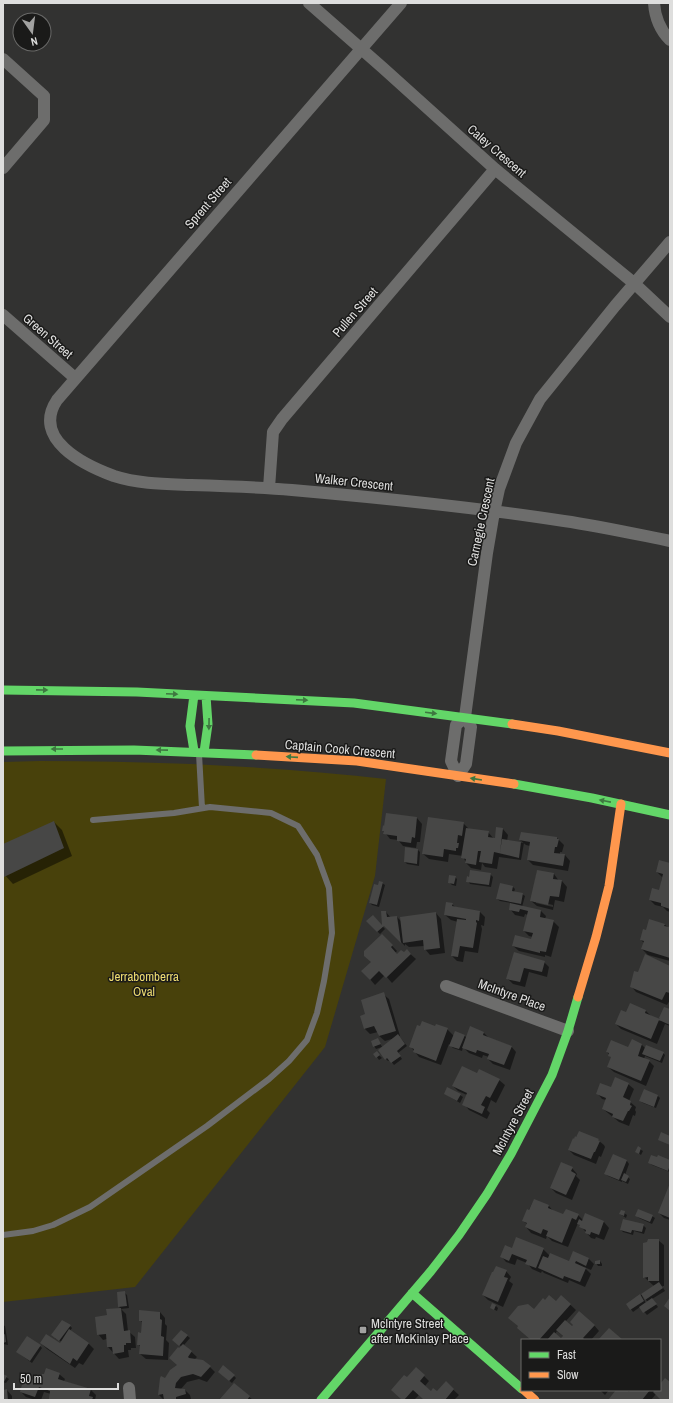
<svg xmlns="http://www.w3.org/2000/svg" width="673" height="1403" viewBox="0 0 673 1403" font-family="'Archivo Narrow',sans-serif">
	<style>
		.green { fill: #48410b }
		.shadow { fill: #0007; fill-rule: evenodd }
		.building { fill: #474746 }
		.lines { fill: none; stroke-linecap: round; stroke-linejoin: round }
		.lane { stroke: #6d6d6c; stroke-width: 6 }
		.street { stroke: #6d6d6c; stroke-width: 12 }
		.fast { stroke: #63d668; stroke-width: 9 }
		.slow { stroke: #ff974d; stroke-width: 9 }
		.oneway { fill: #3e7840 }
		.poi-dot { fill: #a2a2a1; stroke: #1a1a19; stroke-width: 1.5 }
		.labels { text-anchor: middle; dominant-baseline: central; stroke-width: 3; stroke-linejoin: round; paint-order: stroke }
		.street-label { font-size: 13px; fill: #dededd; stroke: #1a1a19 }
		.park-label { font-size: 13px; fill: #eedc71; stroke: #1a1a19 }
		.poi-label { font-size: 13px; fill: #dededd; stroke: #1a1a19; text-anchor: start }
	</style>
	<rect width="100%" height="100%" fill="#323231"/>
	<path class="green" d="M40 761C156 761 271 766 386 779L375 876 325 1047 135 1287 3 1302V762Z"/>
	<path class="shadow" d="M417 818 422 824 420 842H417L416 848 403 846 398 840 390 839 383 830Z
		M54 822 62 830 72 856 13 884 3 873V845Z
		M463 823 469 829 488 832 494 839H496L503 829 508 835 507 841 524 843 521 860 499 857 497 869 485 867 482 863 481 870 471 868 466 863 463 856 449 854 448 862 429 859 423 854Z
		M557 838 564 845 562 852H560V855H565L570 861 568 871 533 865 528 860 530 846 526 845 520 840Z
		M406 849 418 850 420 852 419 866 407 864 405 862Z
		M670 864V912L667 911 663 907 655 905 650 900 660 891 662 877 657 872Z
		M537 871 554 874 559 881H562L567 887 564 902 555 900 553 910 537 906 531 901ZM536 901 553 905V907L536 903Z
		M490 874 493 877 491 887 470 884 468 881Z
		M455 877 457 879 456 886 452 885 449 882Z
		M382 883 385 885 379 907 372 905 370 903 378 886Z
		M513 887 515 889 514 892 522 894 525 896 522 907 541 911 546 916 545 919 553 921 559 927 551 957 545 955V957L519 951 513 946 532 940 533 937 529 936 524 931 528 915 525 914 524 917 515 915 510 909 511 903 500 901 497 899Z
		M452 904 455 907 480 912 485 917 484 926 481 925 482 929 478 953 465 951 463 962 457 961 452 956 458 922 451 920 445 915Z
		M386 912 391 918 397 917 401 921 436 913 441 919 445 953 430 955 425 949 424 946 409 947 405 944V946L383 924Z
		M373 916 385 929 380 934 368 922Z
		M665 925 670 928V961L648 955 642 949 644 943 641 940 647 931Z
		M382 935 397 951 395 953 397 955 404 954 407 951 416 959 392 983 385 975 375 985 363 971 372 962Z
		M515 953 544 962 549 967 547 977 529 972 525 987 513 984 507 978Z
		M645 955 670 967V1000L667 1005 636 992 631 986 639 974Z
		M383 994 389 999 400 1036H399L407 1046 398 1053 402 1059 394 1065 390 1060 388 1061 386 1059 395 1038 385 1041 379 1036 378 1032 370 1034 365 1029 361 1017 367 1015Z
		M646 1011 651 1016 660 1021 670 1011V1026L665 1024 657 1044 621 1029 616 1024 627 1013Z
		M436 1027 447 1029 454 1036 464 1035 467 1038 471 1028 484 1033 489 1038 511 1046 516 1052 510 1070 493 1064 488 1059 489 1057 483 1055 482 1058 469 1053 463 1047 462 1051 453 1048 449 1044 441 1065 419 1057 410 1046Z
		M378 1039 382 1047 376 1049 374 1046Z
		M632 1041 642 1045 646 1049 663 1053 665 1055 662 1063 645 1056 644 1059 649 1061 654 1066 646 1086 614 1072 608 1067 612 1058 607 1052 629 1048Z
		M375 1054 379 1055 382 1058 379 1060Z
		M477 1074 499 1080 505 1085 496 1103 491 1100 487 1110 490 1113 487 1119 469 1110 464 1104 467 1095 458 1091 453 1086Z
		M628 1084 634 1089 629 1101 636 1107 635 1110 636 1112 635 1116 633 1115 629 1126 619 1122 603 1109 606 1100 602 1099 597 1093Z
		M445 1094 460 1095 463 1097 460 1103Z
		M658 1096 660 1098 656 1108 643 1103 640 1101Z
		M579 1132 598 1140 604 1145 605 1147 601 1157 599 1156 596 1164 574 1155 569 1150Z
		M638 1148 643 1151 641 1155 637 1152Z
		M613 1156 627 1161 629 1164 625 1175 630 1179 628 1184 622 1181V1182L608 1176 606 1174Z
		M670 1161V1172L652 1165 649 1162Z
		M572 1168 577 1174 576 1176 580 1180 572 1200 556 1193 551 1188Z
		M670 1186V1220L664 1218 659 1213Z
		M534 1200 549 1206 554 1212 564 1216 578 1215 583 1220 585 1215 604 1222 609 1228 604 1240 596 1237 595 1239 591 1238 578 1223 568 1247 552 1241 547 1236 546 1239 531 1233 526 1227 527 1224 523 1221Z
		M621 1211 627 1215 626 1218 620 1214Z
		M637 1216H652L655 1218 652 1224 639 1218Z
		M643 1225 646 1228 644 1234 634 1231 633 1235 623 1232 621 1230Z
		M658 1240 664 1245V1286H662L665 1291 652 1299 658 1307 647 1315 640 1307 633 1312 627 1304 654 1286 644 1277 648 1243ZM642 1296 648 1302 646 1303Z
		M543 1249 550 1256 570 1262 574 1253 589 1259 594 1264 591 1270 584 1267 591 1274 585 1287 569 1280 568 1283 544 1273 542 1271 541 1273 532 1269 527 1263 517 1259 515 1265 506 1262 501 1256 512 1250Z
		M600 1261 602 1264V1266H598L596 1263Z
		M506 1271 511 1277 509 1281 513 1284 503 1307 488 1300 483 1295Z
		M124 1292 127 1295 129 1308 121 1309 126 1314 128 1331 135 1337 136 1348H131V1350H128L129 1357 119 1359 108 1347 107 1339 103 1340 98 1334 108 1316 107 1310 121 1309 119 1307Z
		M561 1296 576 1310 565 1322 572 1327 574 1325H594L599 1331 591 1340H532L534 1310 556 1302ZM557 1331 564 1337 561 1339 555 1334Z
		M496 1306 498 1308 497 1311 491 1308Z
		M160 1312 165 1318V1324L167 1326 166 1340 169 1343 168 1360 146 1359 140 1354 141 1347 138 1344 142 1334 143 1323 140 1320Z
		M3 1325 5 1326 8 1345 3 1344Z
		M70 1326 72 1328 70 1331 89 1344 94 1349 83 1365 79 1363 75 1368 47 1349 41 1343 60 1345 62 1342 55 1338Z
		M181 1331 190 1338 184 1345 197 1357 194 1360 210 1367 215 1372 207 1382 199 1379 187 1382 181 1389 185 1390 190 1395 191 1399 188 1400H164L159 1395 165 1379 178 1366 182 1347 176 1342Z
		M40 1346 42 1348 32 1363 20 1354Z
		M219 1372 234 1376 236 1378 232 1383Z
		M59 1374 65 1379 64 1381 91 1390 96 1395 95 1400H50L51 1394 44 1392 41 1400H36L26 1397 21 1392 41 1378Z
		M3 1375 9 1379 6 1383 3 1382Z
		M424 1376 429 1381 425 1386 431 1392 437 1393 446 1383 459 1395 454 1400H425L419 1395 414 1400H403L407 1379Z
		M670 1383V1400H662L656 1394 651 1400H609L618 1390H625L629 1393 632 1390H660V1385Z
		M7 1390 12 1396V1400H3V1391Z
		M600 1390H609L605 1395Z
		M243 1392 253 1400H221Z"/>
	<path class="building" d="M386 813 417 817 415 838 412 837 411 843 397 841V836L383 834 384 831H382L383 825 384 826Z
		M428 817 464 822 462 836 458 835 457 843H459L458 848H456V851L444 849 443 857 422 854Z
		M54 821 64 848 4 877 3 844Z
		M496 827 503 828 500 852 502 839 521 842 519 858 494 852 492 864 479 862 481 851H478L476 865 465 863 466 859 461 858 466 828 489 831 488 837 495 838Z
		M521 832 557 837V839H559L557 847H555L554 853 565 854 563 866 527 860 530 842 519 840Z
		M405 847 418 849 417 864 404 862Z
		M659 860 670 863V909L661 906V903L649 900 652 888 659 890 663 874 656 872Z
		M470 870 491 873 489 885 466 882 467 876 469 877Z
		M537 870 554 873 553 879 562 880 559 897 550 896 548 905 530 901Z
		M449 875 456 876 454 884 448 883Z
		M379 881 383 882 377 905 369 903 374 884 378 885Z
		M500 883 513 886 512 891 523 893 521 904 496 899Z
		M446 902 453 903 452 906 480 911 479 921 476 920V922L477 923 473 948 460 946 458 957 451 956 457 919 466 920V919L444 915Z
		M510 903 541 910 540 917 554 920 546 952 540 951V953L512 946 515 935 531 939 533 933 523 931 528 911 520 909 519 912 509 910Z
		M381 911H386L387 917 397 916 401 943 384 926 377 932 366 921 373 915 382 925Z
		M436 912 440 948 424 950 423 940 403 943 400 917Z
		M649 919 665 924 664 926 670 927V958L641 949 644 941 640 940 643 929 646 930Z
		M382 934 393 945 391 947 397 954 401 950 404 952 407 949 411 954 386 978 379 971 370 980 361 971 371 962 364 956V951Z
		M514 952 545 961 542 972 524 968 520 982 506 979Z
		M645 954 670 966V993L666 992 662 1000 630 987 634 971 638 972Z
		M384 992 396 1031 379 1036 374 1026 364 1029 360 1016 365 1014 361 1000Z
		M630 1003 646 1010 645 1013 660 1019 659 1018 664 1007 670 1009V1025L659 1020 651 1039 615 1024 621 1010 626 1012Z
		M422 1021 435 1026 436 1024 448 1028 436 1061 413 1052 414 1049 409 1047 417 1025 420 1026Z
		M470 1026 484 1032 483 1035 512 1046 504 1065 487 1059 489 1054 477 1050 476 1053 462 1048Z
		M455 1031 465 1035 459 1049 449 1046Z
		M398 1034 405 1044 397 1051 401 1056 391 1063 387 1058 385 1060 378 1050Z
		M378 1038 381 1044 373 1047 371 1041Z
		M632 1039 642 1044 638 1056 650 1060 641 1081 607 1067 611 1057 608 1056 609 1053 606 1052 611 1040 628 1047Z
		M646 1045 664 1052 660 1061 642 1054Z
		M377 1051 380 1055 376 1058 373 1054Z
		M462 1066 477 1073 479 1069 500 1079 490 1098 486 1096 481 1105 485 1107 482 1114 462 1105 467 1093 452 1086Z
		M615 1077 629 1083 623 1097 631 1101 630 1105 632 1106 629 1111H628L623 1121 612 1117 613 1114 602 1109 606 1098 596 1094 600 1083 611 1087Z
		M447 1087 461 1094 457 1101 444 1094Z
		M644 1089 658 1095 654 1107 639 1101Z
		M579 1131 599 1139 598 1140 600 1141 595 1152H594L591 1159 568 1150 573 1138 574 1139 575 1136 576 1137Z
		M661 1132 670 1136V1145L658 1140Z
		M638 1146 641 1148 639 1154 635 1152Z
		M613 1154 627 1160 619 1180 604 1174Z
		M651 1155 657 1157 658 1155 670 1160V1165L668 1171 648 1163Z
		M561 1162 573 1167 571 1171 576 1174 566 1195 550 1188Z
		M624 1173 629 1176 626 1182 621 1180Z
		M670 1183V1218L658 1213Z
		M534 1199 549 1205 548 1208 563 1214 566 1209 579 1214 576 1220 572 1218 562 1243 546 1236 548 1231 543 1229 541 1234 525 1227 527 1223 522 1221 527 1209 529 1210Z
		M638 1209 653 1215 650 1222 635 1216Z
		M621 1210 625 1211 624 1216 619 1214Z
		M585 1213 604 1221 599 1235 591 1232 590 1235 585 1233 586 1230 579 1227 580 1225 577 1224 579 1219 582 1221Z
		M623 1219 644 1224 642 1232 632 1230 631 1233 620 1230Z
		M516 1237 544 1248 536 1268 525 1264 527 1260 512 1254 509 1261 500 1257 505 1245 512 1248Z
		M648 1239H659V1281H648V1277L643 1278V1243L647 1242Z
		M573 1251 589 1258 586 1266 576 1261 575 1263 586 1268 580 1282 564 1276 563 1279 538 1268 543 1256 548 1258 550 1253 569 1261Z
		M600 1260V1264H595V1261Z
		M496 1266 507 1270 504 1277 508 1278 498 1302 482 1295 492 1272H493Z
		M659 1282 663 1288 645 1300 641 1294Z
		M125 1291 127 1306 118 1307 117 1292Z
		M640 1294 644 1301 630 1310 626 1304Z
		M549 1295 556 1301 561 1295 571 1304 539 1340H531L517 1328 518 1326 508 1318 518 1306 528 1304 534 1309 543 1298 545 1300Z
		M670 1297V1311L664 1306Z
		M652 1298 657 1304 643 1313 639 1307Z
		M492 1303 496 1305 494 1310 490 1308Z
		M121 1308 124 1331 130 1330 131 1343H126V1345H124V1352L113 1354 112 1347H107L106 1334 97 1335 95 1317 107 1315 106 1309Z
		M139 1310 160 1312V1319L162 1320 161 1336 164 1337 163 1356 139 1354 140 1345H137L138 1332 141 1333 142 1321H139Z
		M579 1311 595 1325 583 1338 585 1340H547L554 1332 561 1338 563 1336 556 1330 565 1320 572 1326 573 1325 570 1322Z
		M62 1320 71 1325 59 1341 51 1335Z
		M609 1328 623 1340H598Z
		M69 1329 89 1343 77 1361 73 1358 70 1364 40 1343 46 1334 60 1343Z
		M181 1330 188 1335 179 1346 172 1340Z
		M5 1334 6 1342 3 1343V1335Z
		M27 1336 41 1345 30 1361 16 1352Z
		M183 1344 192 1351 188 1357 189 1358 203 1360 211 1366 201 1377 193 1374 181 1377 176 1383 175 1388 185 1389 186 1394 176 1397V1399L173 1400H164L163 1394 158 1395 160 1378 161 1376 165 1378 170 1370 177 1365 169 1358 178 1347 179 1348Z
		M223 1365 235 1375 229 1381 218 1372Z
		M416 1367 425 1375 420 1381 431 1391 433 1388 437 1391 446 1381 454 1389 445 1400H424L413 1390 404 1400H402L391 1390 404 1375 407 1377Z
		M46 1368 60 1373 58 1379 91 1389 89 1396 93 1397 92 1400H49L50 1391 39 1387 35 1397 20 1392 24 1377 34 1380 36 1376 41 1377 42 1374H44Z
		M3 1374 7 1376 3 1384Z
		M665 1378 670 1382V1400H661L653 1392 655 1390H660V1384Z
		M234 1383 250 1396 247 1400H219Z
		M7 1389 8 1400H3V1390Z
		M616 1390H627L629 1392 630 1390H650L642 1400H608Z"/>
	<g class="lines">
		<path class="lane" d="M199 754 202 808
			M3 1235 33 1231 53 1225 90 1207 207 1126 269 1079 289 1061 307 1040 317 1013 324 981 332 933 329 888 317 855 298 826 271 813 210 807 174 813 93 820"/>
		<path class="street" d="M309 3 383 68 495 169 635 284 670 317
			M401 3 57 400C31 439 84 465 114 476 139 484 165 484 191 485 225 486 258 487 292 490 383 498 474 507 564 521 599 526 635 534 670 541
			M654 3C655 17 660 30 670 40
			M3 59 44 96V120L3 168
			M3 315 75 378
			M269 488 273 432 282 419 495 169
			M458 776 466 764 471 727 465 717 487 553 494 512 499 489 516 443 540 399 615 306 670 242
			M458 776 451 761 456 725 465 717
			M446 986 568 1031
			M129 1388 130 1400"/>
		<path class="fast" d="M3 690 137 692 354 703 512 724
			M194 695 190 726 194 751
			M3 751 134 750 256 755
			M204 752 208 724 206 696
			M514 784 592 798 670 815
			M412 1293 522 1389
			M321 1400 431 1271 459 1235 487 1194 511 1154 552 1075 568 1031 578 997"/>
		<path class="slow" d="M512 724 558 731 670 753
			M256 755 357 761 514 784
			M578 997 596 937 609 886 621 804
			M524 1390 535 1400"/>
	</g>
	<defs><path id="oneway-solid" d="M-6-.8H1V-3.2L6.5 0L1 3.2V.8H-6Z"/></defs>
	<g class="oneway">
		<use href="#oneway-solid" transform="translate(42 690) rotate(1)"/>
		<use href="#oneway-solid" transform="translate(172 694) rotate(3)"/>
		<use href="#oneway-solid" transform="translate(302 700) rotate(3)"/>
		<use href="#oneway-solid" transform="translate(431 713) rotate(7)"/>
		<use href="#oneway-solid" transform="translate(209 724) rotate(91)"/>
		<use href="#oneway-solid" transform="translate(57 749) rotate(-180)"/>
		<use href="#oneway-solid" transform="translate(162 750) rotate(-179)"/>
		<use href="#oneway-solid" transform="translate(292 757) rotate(-176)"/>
		<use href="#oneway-solid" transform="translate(476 779) rotate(-171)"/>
		<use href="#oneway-solid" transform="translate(605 801) rotate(-169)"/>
	</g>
	<rect class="poi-dot" x="359" y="1326" width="8" height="8" rx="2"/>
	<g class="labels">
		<g class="street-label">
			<text transform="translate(497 151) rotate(41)">Caley Crescent</text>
			<text transform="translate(208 203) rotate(-49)">Sprent Street</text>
			<text transform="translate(355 312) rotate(-49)">Pullen Street</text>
			<text transform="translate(48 336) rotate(41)">Green Street</text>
			<text transform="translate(354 482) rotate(6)">Walker Crescent</text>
			<text transform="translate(481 522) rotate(-78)">Carnegie Crescent</text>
			<text transform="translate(340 749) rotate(5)">Captain Cook Crescent</text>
			<text transform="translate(512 995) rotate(20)">McIntyre Place</text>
			<text transform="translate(513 1122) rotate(-62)">McIntyre Street</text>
		</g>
		<g class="park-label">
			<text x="144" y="976">Jerrabomberra<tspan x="144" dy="15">Oval</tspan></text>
		</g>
		<g class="poi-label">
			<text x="371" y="1323">McIntyre Street<tspan x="371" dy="15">after McKinlay Place</tspan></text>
		</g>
	</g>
	<rect width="673" height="1403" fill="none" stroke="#dededd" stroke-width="8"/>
	<rect x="521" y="1339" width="140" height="52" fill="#1a1a19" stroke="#686867"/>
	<rect x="529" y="1352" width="20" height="6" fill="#63d668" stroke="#686867"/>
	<text x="557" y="1359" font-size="12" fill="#dededd">Fast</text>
	<rect x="529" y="1372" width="20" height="6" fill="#ff974d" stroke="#686867"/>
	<text x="557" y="1379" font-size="12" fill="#dededd">Slow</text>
	<g transform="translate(32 32) rotate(166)"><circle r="19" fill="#1a1a19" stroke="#686867"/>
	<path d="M0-3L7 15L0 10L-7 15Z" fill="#a2a2a1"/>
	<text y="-6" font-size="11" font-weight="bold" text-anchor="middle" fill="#dededd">N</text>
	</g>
	<path d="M14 1383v6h104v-6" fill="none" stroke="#dededd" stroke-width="2"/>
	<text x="20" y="1383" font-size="12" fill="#dededd" stroke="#1a1a19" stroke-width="3" paint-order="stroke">50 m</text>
</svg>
